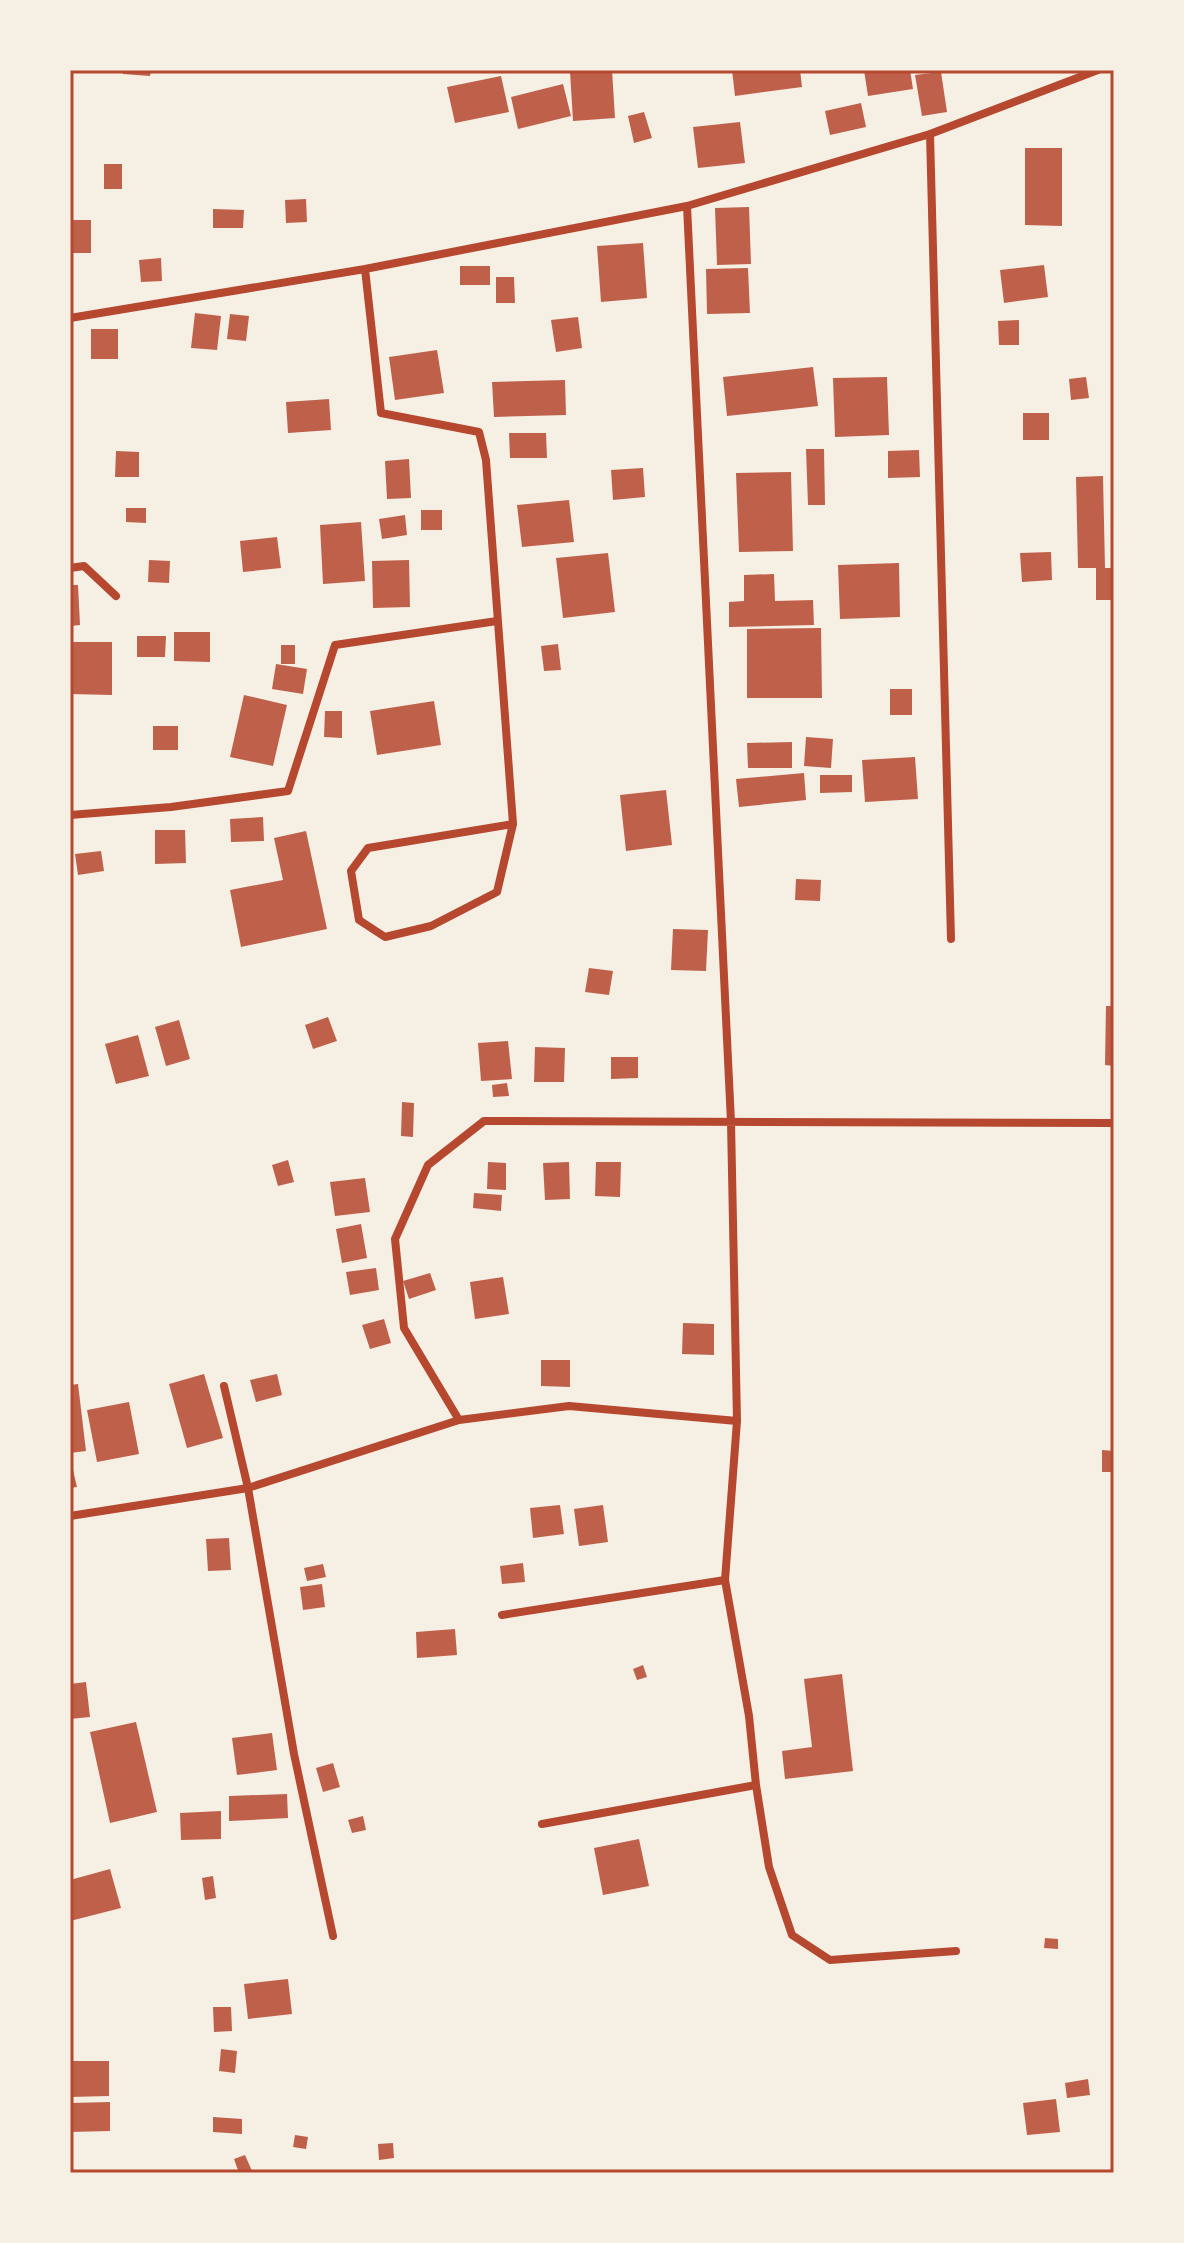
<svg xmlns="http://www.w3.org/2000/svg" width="1184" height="2243" viewBox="0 0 1184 2243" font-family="Helvetica,sans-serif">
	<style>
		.building { fill: #bf614a }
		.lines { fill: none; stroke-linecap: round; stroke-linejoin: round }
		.minor { stroke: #b5482f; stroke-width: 8 }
		.neatline { fill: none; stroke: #b5482f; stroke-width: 3 }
	</style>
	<rect width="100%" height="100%" fill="#f6efe4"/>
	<path class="building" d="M123 70H151L150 76 123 74Z
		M612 70 615 118 573 121 570 71Z
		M732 70H800L802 87 735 96Z
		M864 70H910L913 89 868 96Z
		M941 72 947 112 922 116 915 75Z
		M501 76 509 112 455 123 447 87Z
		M563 84 571 116 518 129 511 97Z
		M861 103 866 127 830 135 825 111Z
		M644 112 652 138 634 143 628 116Z
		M740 122 745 163 698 168 693 127Z
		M1025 148H1062V226L1025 225Z
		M104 164H122V189H104Z
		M306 199 307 222 286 223 285 200Z
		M749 207 751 264 717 265 715 208Z
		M213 209 244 210 243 228H213Z
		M70 220H91V253H70Z
		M643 243 647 298 601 302 597 246Z
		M161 258 162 281 141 282 139 260Z
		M1044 265 1048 297 1004 303 1000 270Z
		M460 266H490V285H460Z
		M748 268 750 313 707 314 706 269Z
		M496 277H514L515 303H496Z
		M195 313 221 316 217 350 191 348Z
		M230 314 249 316 246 341 227 339Z
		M578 317 582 348 556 352 551 320Z
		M1019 320V345H999L998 321Z
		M91 329H118V359H91Z
		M437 350 444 393 395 400 389 357Z
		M813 367 818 406 727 416 723 377Z
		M887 377 889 435 835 437 833 378Z
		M1086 377 1089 398 1071 400 1069 379Z
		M565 380 566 415 494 417 492 382Z
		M329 399 331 430 288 433 286 402Z
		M1023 413H1049V440H1023Z
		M509 433H546L547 458H510Z
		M806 449H824L825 505H808Z
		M919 450 920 477 888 478V451Z
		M116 451 139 452V477H115Z
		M409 459 411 498 387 499 385 461Z
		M643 468 645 497 613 500 611 470Z
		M791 472 793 551 739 552 736 473Z
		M1103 476 1105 568H1114V600H1096V568H1078L1076 477Z
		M569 500 574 542 522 547 517 505Z
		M126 508H146V523L126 522Z
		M421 510H442V530H421Z
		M405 515 407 535 382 539 379 519Z
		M361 522 365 581 323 584 320 525Z
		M277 537 281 568 243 572 240 541Z
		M1051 552 1052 580 1022 582 1020 553Z
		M608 553 615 612 563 618 556 558Z
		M149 560 170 561 169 583 148 582Z
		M409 560 410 607 373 608 372 561Z
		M899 563 900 617 840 619 838 565Z
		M774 574 775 601 813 600 814 625 729 627V602L744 601V575Z
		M70 585H78L80 625 70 626Z
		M821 628 822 698H747V629Z
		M174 632H210V662L174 661Z
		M137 636H166L165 657H137Z
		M70 642H112V695L70 694Z
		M558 644 561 670 544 671 541 646Z
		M281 645H295V664H281Z
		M276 664 307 669 303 694 272 689Z
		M890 689H912V715H890Z
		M244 695 287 705 273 766 230 757Z
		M434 701 441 745 377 755 370 711Z
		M325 711H342V738L324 737Z
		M153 726H178V750H153Z
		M806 737 833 739 831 768 804 766Z
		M792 742V768H748L747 743Z
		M915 757 918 799 865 802 862 760Z
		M804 773 806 800 739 807 736 779Z
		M820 775H852V792L820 793Z
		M666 790 672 845 626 851 620 795Z
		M263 817 264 841 231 842 230 819Z
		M155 830H185L186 863 155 864Z
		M306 831 327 929 241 947 230 890 283 880 274 838Z
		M101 851 104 871 78 875 75 854Z
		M796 879 821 880 820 901 795 900Z
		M673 929 708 930 706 971 671 970Z
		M589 968 613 971 609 995 585 992Z
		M1106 1006H1114V1066L1105 1065Z
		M328 1017 337 1041 313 1049 305 1025Z
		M179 1020 190 1059 166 1066 155 1027Z
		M138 1035 149 1076 116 1084 105 1044Z
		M508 1041 512 1079 481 1081 478 1043Z
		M535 1047 565 1048 564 1082H534Z
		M611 1057H638V1078L611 1079Z
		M507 1083 509 1096 493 1097 492 1085Z
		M402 1102 414 1103 413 1137 401 1136Z
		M288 1160 294 1182 278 1186 272 1165Z
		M488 1162 506 1163V1190L487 1189Z
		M569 1162 570 1199 545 1200 543 1163Z
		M596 1162H621L620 1197 595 1196Z
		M365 1178 370 1212 335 1216 330 1182Z
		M474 1193 502 1195 501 1211 473 1208Z
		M361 1224 367 1258 342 1263 336 1229Z
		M376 1268 379 1290 350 1295 346 1272Z
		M430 1273 436 1290 409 1299 403 1281Z
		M503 1277 509 1314 475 1319 470 1282Z
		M384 1319 391 1343 370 1349 362 1325Z
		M683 1323 714 1324V1355L682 1354Z
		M541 1360H570V1387L541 1386Z
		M204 1374 223 1438 187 1448 169 1384Z
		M277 1374 282 1395 256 1402 250 1380Z
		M78 1384 86 1451 70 1453V1385Z
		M129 1402 139 1454 97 1462 87 1410Z
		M1102 1450 1114 1451V1472H1102Z
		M70 1457 77 1487 70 1488Z
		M560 1505 564 1534 533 1538 530 1508Z
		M603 1505 608 1542 579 1546 574 1509Z
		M229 1538 231 1570 208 1571 206 1539Z
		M523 1563 525 1582 502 1584 500 1566Z
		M323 1564 326 1577 307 1581 304 1568Z
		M322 1584 325 1607 303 1610 300 1587Z
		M455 1629 457 1655 417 1658 416 1632Z
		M643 1665 647 1677 637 1680 633 1669Z
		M842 1674 853 1771 785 1779 782 1751 812 1747 804 1679Z
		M86 1682 90 1717 70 1719V1684Z
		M136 1722 157 1812 110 1823 90 1732Z
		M272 1733 277 1770 237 1775 232 1738Z
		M333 1763 340 1787 323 1792 316 1768Z
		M287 1794 288 1818 229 1821V1796Z
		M221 1811V1839L181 1840 180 1813Z
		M363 1816 366 1830 352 1833 348 1820Z
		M639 1839 649 1886 603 1895 594 1848Z
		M110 1869 121 1908 70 1921V1880Z
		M213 1876 216 1898 205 1900 202 1878Z
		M1045 1938 1058 1939V1949L1044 1948Z
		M288 1979 292 2014 248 2019 244 1984Z
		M213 2007H231L232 2031 214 2032Z
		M221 2049 237 2051 235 2073 219 2071Z
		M70 2061H109V2096L70 2097Z
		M1088 2079 1090 2095 1067 2098 1065 2083Z
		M1056 2099 1060 2132 1027 2135 1023 2103Z
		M110 2102V2131L70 2132V2103Z
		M213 2117 242 2119V2134L213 2132Z
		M295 2135 308 2137 306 2149 293 2147Z
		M393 2143 394 2158 379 2160 378 2144Z
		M245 2155 252 2171 239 2173 234 2159Z"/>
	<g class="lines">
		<path class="minor" d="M930 134 951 939
			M687 206 731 1122 737 1421 725 1580 749 1716 756 1785 769 1867 792 1935 830 1960 956 1951
			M365 269 381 413 479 432 486 460 513 824 497 892 431 926 385 937 359 920 351 871 368 848 513 824
			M70 318 365 269 687 206 930 134 1098 70
			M70 568 84 566 116 596
			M70 815 171 807 288 791 335 645 497 621
			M224 1386 248 1488 294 1754 333 1936
			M459 1420 404 1328 395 1239 428 1165 484 1121 1114 1123
			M70 1516 248 1488 459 1420 569 1406 737 1421
			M502 1615 725 1580
			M542 1824 756 1785"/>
	</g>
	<rect width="1184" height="2243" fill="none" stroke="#f6efe4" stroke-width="144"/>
	<rect x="72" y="72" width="1040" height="2099" class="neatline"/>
</svg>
